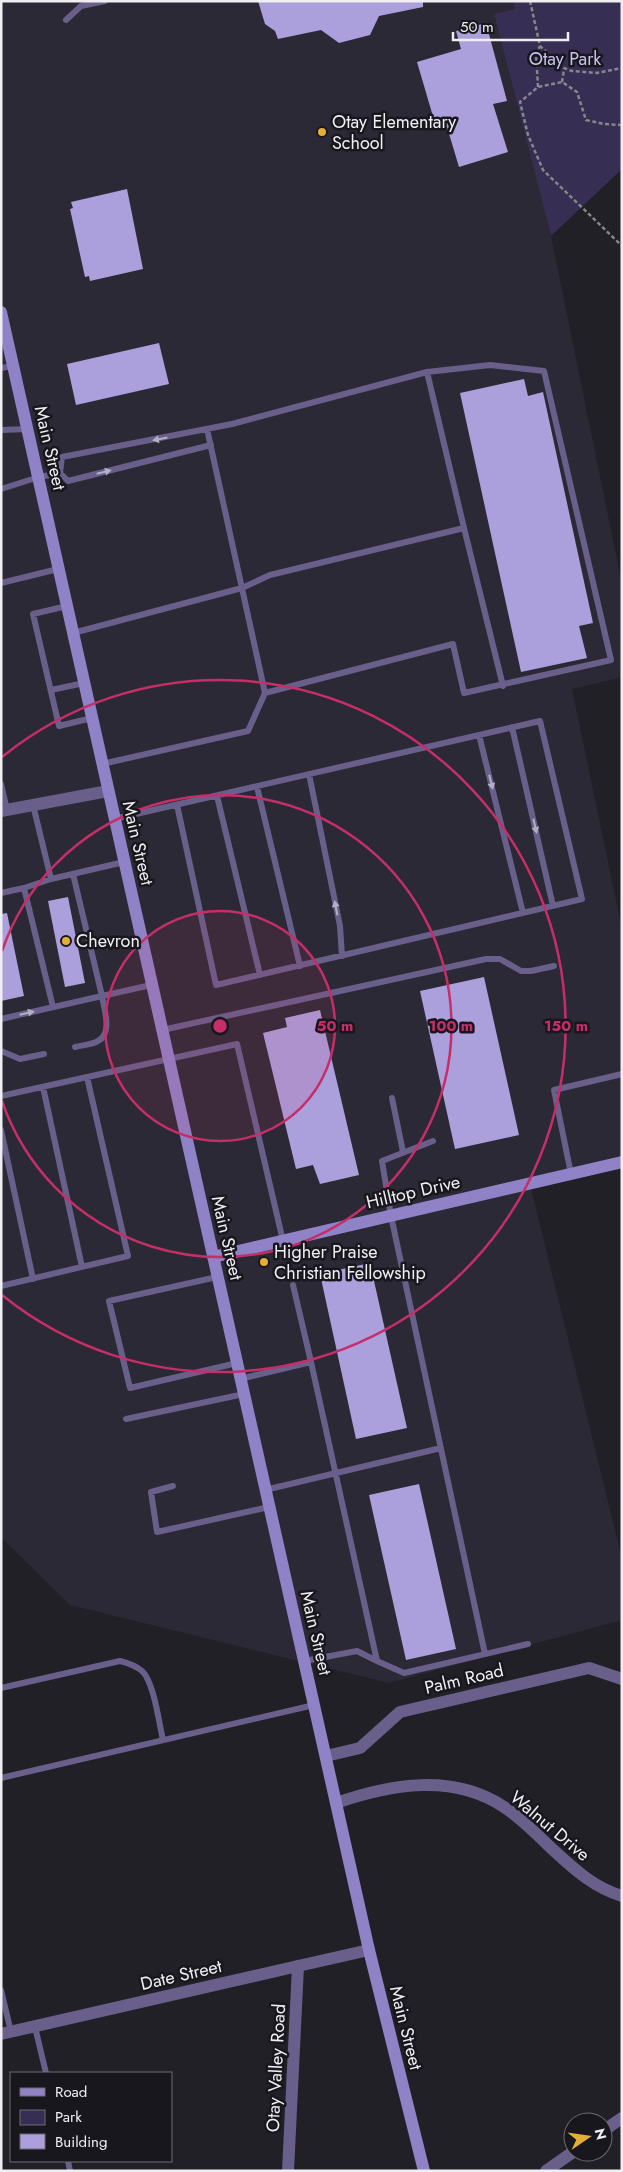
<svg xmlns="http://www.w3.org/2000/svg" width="623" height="2172" viewBox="0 0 623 2172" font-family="Jost,sans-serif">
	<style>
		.built { fill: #2b2935 }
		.green { fill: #372f53 }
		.building { fill: #aba0dc }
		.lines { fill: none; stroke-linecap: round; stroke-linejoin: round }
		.path { stroke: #86868b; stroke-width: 2.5; stroke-dasharray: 4 2.5; stroke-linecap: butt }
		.service { stroke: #68608a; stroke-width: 6 }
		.minor { stroke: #68608a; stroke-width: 12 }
		.tertiary { stroke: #68608a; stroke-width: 12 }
		.secondary { stroke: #9082c6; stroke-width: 12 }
		.oneway { fill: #b2afc4 }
		.ring { fill: none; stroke: #c62e6a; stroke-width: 2.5 }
		.poi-dot { fill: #e4ae35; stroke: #18171d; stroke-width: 2 }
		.labels { text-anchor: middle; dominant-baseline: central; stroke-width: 5; stroke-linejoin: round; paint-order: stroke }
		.park-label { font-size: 18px; fill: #cac1f3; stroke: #18171d }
		.poi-label { font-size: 18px; fill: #efeff3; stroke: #18171d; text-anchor: start }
		.street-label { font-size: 18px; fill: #efeff3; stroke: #18171d }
		.centre { fill: #c62e6a; stroke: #18171d; stroke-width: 2.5 }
		.ring-label { font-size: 15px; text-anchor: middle; font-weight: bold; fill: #c62e6a; stroke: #18171d; stroke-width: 5; stroke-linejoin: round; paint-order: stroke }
	</style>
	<rect width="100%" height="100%" fill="#212027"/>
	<path class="built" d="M1 1H513L515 9 494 14 551 236 622 584V677L572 689 622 929V1162L530 1184 622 1559V1620L389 1683 70 1605 1 1537Z"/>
	<path class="green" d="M513 1H622V169L551 236 494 14 515 9Z"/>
	<path class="building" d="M258 1H423V7L379 16 370 35 339 43 321 30 278 39 275 31 265 24Z
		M486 23 507 101 493 104 508 152 459 167 447 127 437 130 417 62 461 49 456 31Z
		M127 189 143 269 90 281 89 276 85 277 70 209 73 208 71 202Z
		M159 343 169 384 76 405 67 364Z
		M524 379 528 396 543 392 593 623 579 626 587 658 521 672 460 393Z
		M68 897 85 983 65 987 48 901Z
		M7 913 24 996 1 1001V914Z
		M484 977 519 1135 455 1149 420 991Z
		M320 1010 359 1175 320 1184 313 1165 296 1169 263 1033 287 1027 285 1018Z
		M370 1263 407 1428 356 1439 320 1274Z
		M419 1484 456 1649 406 1660 369 1495Z"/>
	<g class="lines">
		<path class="path" d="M530 1 540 46 564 68 572 71 597 73 622 68
			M562 82 564 69
			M538 87 536 54 540 46
			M622 125 604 124 586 120 577 92 562 82 538 87 520 102 528 135 543 170 622 246"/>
		<path class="service" d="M66 20 81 6 105 1
			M1 368 13 366
			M1 430 28 429
			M60 473 62 457 232 424 427 372 490 365 544 371 611 660 464 693 453 644 265 693 207 429
			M60 473 68 481 211 445
			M1 489 39 477 60 473
			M464 528 503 686
			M1 583 58 569
			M67 606 33 614 59 726 92 718
			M73 633 242 588 270 575 464 528 427 372
			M51 690 84 683
			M512 727 553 906
			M479 735 523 913
			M102 764 248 731 265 693
			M309 774 340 926 342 956
			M1 784 7 810
			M257 787 300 966
			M217 796 260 975
			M33 805 51 879 124 862
			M114 819 540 721 582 899 216 985 177 805
			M73 874 102 996 151 985
			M51 879 24 888 53 1007
			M1 893 24 888
			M1 1019 102 996C104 1009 113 1033 98 1041 92 1045 82 1045 75 1047
			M162 1030 486 959H500L521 971H531L554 966
			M1 1051 20 1059 44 1054
			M43 1087 82 1267
			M1 1096 237 1044 283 1241
			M392 1098 403 1152
			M1 1130 33 1279
			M433 1141 382 1161 391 1216 485 1654
			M571 1174 554 1090 622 1074
			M217 1277 109 1301 130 1388 237 1363
			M1 1286 128 1256 87 1077
			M240 1379 311 1362 293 1285
			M126 1419 244 1394
			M173 1486 151 1492 157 1532 269 1507
			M265 1490 441 1448
			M304 1661 357 1651 377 1661 311 1362
			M377 1661 404 1673 528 1644
			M1 1688 120 1661C128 1663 136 1666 142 1671 154 1682 159 1723 163 1740
			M1 1778 314 1705
			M1 1990 11 2032
			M35 2027 46 2073
			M68 2161 70 2171"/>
		<path class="minor" d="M1 811 108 791
			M326 1756 360 1748 400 1712 589 1668 622 1679
			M336 1803C391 1784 453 1773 504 1807 521 1818 536 1833 550 1847 572 1867 592 1887 622 1896
			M1 2034 298 1966
			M603 2131 622 2118
			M546 2171 573 2152"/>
		<path class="tertiary" d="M288 2171 298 1966 369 1950"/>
		<path class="secondary" d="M1 312 369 1950 424 2171
			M213 1257 622 1162"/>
	</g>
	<defs><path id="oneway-solid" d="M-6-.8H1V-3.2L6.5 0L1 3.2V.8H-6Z" transform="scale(1.25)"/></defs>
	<g class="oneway">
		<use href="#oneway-solid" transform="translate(160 439) rotate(169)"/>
		<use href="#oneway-solid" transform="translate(104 472) rotate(-14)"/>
		<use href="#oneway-solid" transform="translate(491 782) rotate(76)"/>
		<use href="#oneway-solid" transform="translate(535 826) rotate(77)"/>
		<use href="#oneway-solid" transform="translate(336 908) rotate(-101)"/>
		<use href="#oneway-solid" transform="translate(27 1013) rotate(-13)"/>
	</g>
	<circle cx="220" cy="1026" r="115" fill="#c62e6a" fill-opacity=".12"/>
	<g class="ring">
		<circle cx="220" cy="1026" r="115"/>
		<path d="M2 951A231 231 0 1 1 2 1101"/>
		<path d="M2 757A346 346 0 1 1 2 1295"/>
	</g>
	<g class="poi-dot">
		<circle cx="322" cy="132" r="5"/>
		<circle cx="66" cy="941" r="5"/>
		<circle cx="264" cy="1262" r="5"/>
	</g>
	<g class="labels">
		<g class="park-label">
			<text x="565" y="59">Otay Park</text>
		</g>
		<g class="poi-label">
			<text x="332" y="122">Otay Elementary<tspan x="332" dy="21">School</tspan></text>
			<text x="76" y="941">Chevron</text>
			<text x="274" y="1252">Higher Praise<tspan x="274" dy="21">Christian Fellowship</tspan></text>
		</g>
		<g class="street-label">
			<text transform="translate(50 448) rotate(77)">Main Street</text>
			<text transform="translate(138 843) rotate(77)">Main Street</text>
			<text transform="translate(413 1192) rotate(-13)">Hilltop Drive</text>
			<text transform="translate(227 1238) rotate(77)">Main Street</text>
			<text transform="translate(316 1633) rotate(77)">Main Street</text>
			<text transform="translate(464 1679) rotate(-13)">Palm Road</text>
			<text transform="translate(550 1826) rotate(40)">Walnut Drive</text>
			<text transform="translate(181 1975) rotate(-13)">Date Street</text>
			<text transform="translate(406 2028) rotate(76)">Main Street</text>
			<text transform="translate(276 2068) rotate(-87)">Otay Valley Road</text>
		</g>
	</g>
	<circle cx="220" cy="1026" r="8" class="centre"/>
	<g class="ring-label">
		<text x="335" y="1031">50 m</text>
		<text x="451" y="1031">100 m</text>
		<text x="566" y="1031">150 m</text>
	</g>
	<rect width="623" height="2172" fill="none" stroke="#efeff3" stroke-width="5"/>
	<rect x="10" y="2072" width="162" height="90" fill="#18171d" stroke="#6e6d73"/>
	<rect x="20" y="2088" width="25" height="8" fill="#9082c6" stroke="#6e6d73"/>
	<text x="55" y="2097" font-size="15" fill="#efeff3">Road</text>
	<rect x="20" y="2110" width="25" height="15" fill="#372f53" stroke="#6e6d73"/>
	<text x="55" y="2122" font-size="15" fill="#efeff3">Park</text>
	<rect x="20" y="2134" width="25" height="15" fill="#aba0dc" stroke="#6e6d73"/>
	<text x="55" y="2147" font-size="15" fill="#efeff3">Building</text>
	<g transform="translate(588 2137) rotate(77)"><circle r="24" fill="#18171d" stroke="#6e6d73"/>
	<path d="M0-4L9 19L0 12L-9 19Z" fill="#e4ae35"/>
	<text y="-8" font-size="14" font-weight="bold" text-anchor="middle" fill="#efeff3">N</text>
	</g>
	<path d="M453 32v8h115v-8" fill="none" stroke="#efeff3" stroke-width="2.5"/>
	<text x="460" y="32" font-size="15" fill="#efeff3" stroke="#18171d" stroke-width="4" paint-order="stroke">50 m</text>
</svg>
